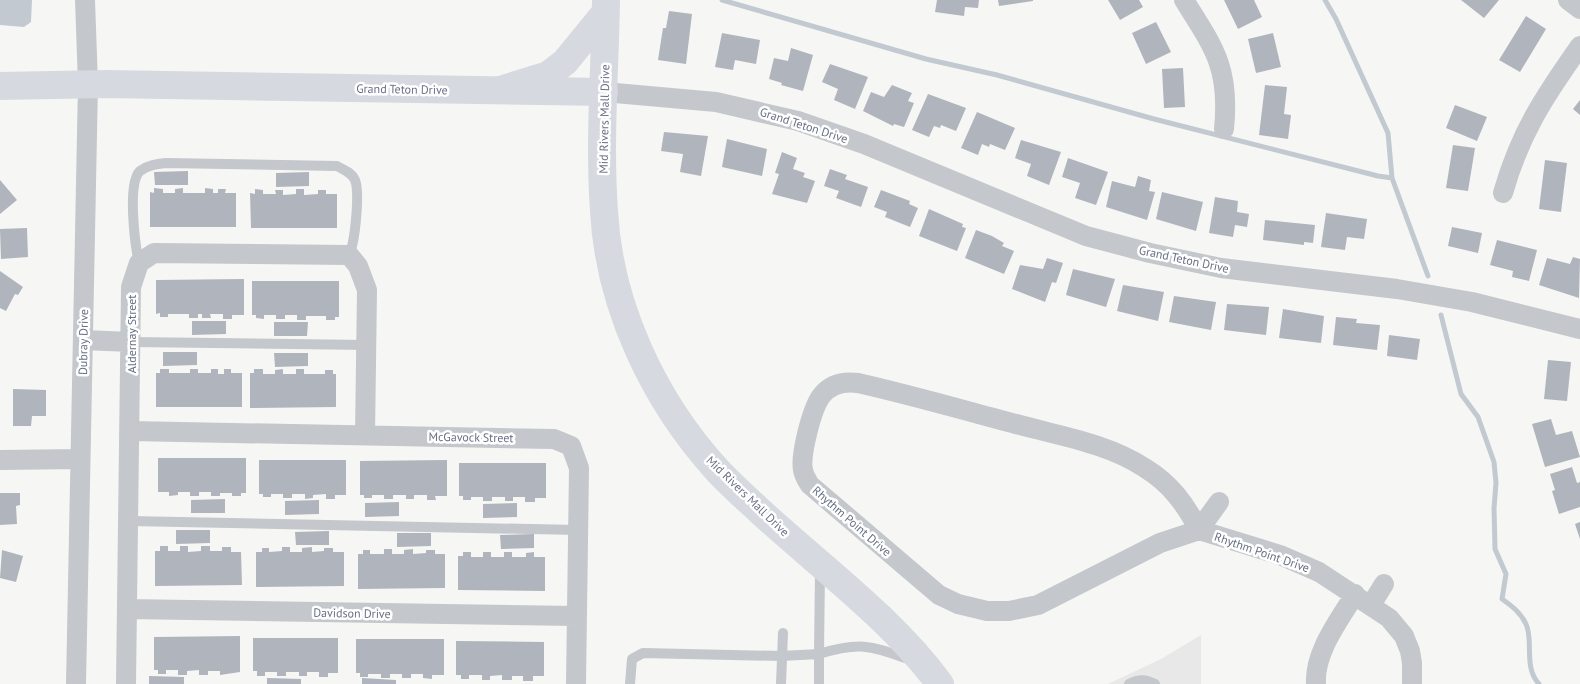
<svg xmlns="http://www.w3.org/2000/svg" width="1580" height="684" viewBox="0 0 1580 684" font-family="'PT Sans',sans-serif">
	<style>
		.built { fill: #e7e8e7 }
		.water { fill: #c2c9d0 }
		.lines { fill: none; stroke-linecap: round; stroke-linejoin: round }
		.stream { stroke: #c2c9d0; stroke-width: 5 }
		.building { fill: #b0b4bc }
		.lane { stroke: #c4c7cb; stroke-width: 10 }
		.street { stroke: #c4c7cb; stroke-width: 20 }
		.secondary { stroke: #d6d9df; stroke-width: 28 }
		.primary { stroke: #d6d9df; stroke-width: 28 }
		.labels { text-anchor: middle; dominant-baseline: central; stroke-width: 5; stroke-linejoin: round; paint-order: stroke }
		.street-label { font-size: 12px; fill: #667085; stroke: #fff }
	</style>
	<rect width="100%" height="100%" fill="#f6f7f4"/>
	<path class="built" d="M1201 635V684H1108L1161 659Z"/>
	<path class="water" d="M0 0H32L31 22 24 27 0 25Z"/>
	<g class="lines">
		<path class="stream" d="M722 0 926 59 997 75 1154 119 1378 176 1392 178
			M1325 0 1336 19 1388 133 1392 178 1428 276
			M1441 315 1461 394 1478 417 1494 462 1496 483 1494 508 1495 549 1506 574 1502 599C1512 606 1521 613 1526 624 1534 640 1523 667 1539 684"/>
	</g>
	<path class="building" d="M937 0H979L978 8 965 7 964 16 935 12Z
		M998 0H1033V1L999 6Z
		M1108 0H1139L1143 7 1120 20Z
		M1224 0H1254L1262 17 1238 29Z
		M1461 0H1499L1484 18Z
		M669 11 692 14 686 64 658 60 663 28H666Z
		M1526 16 1546 29 1520 72 1499 60Z
		M1156 22 1171 52 1146 64 1132 33Z
		M722 33 760 40 756 64 735 60 733 70 715 67Z
		M1273 33 1281 67 1256 73 1248 39Z
		M791 48 813 55 803 91 781 85 782 83 769 79 774 58 788 61Z
		M830 64 868 77 855 109 834 100 838 89 822 82Z
		M1183 68 1185 107 1164 108 1162 69Z
		M892 85 912 93 908 101 914 103 904 127 894 124 893 126 863 111 871 92 884 97Z
		M1265 85 1287 87 1284 114 1291 115 1288 139 1259 135Z
		M928 94 966 108 956 131 941 125 940 128 934 126 929 137 912 130Z
		M1580 100V115L1573 109Z
		M1455 105 1487 117 1477 141 1446 128Z
		M977 112 1015 128 1005 150 990 144 989 147 982 144 978 155 961 148Z
		M664 132 708 136 701 176 680 172 683 154 661 151Z
		M727 139 767 149 762 176 722 167Z
		M1021 140 1061 152 1049 185 1027 176 1031 164 1015 158Z
		M1453 145 1475 148 1468 191 1446 188Z
		M782 152 797 158 793 169 805 173 803 177 815 181 807 203 772 194 779 174 775 173Z
		M1068 158 1108 172 1096 205 1075 198 1080 183 1062 177Z
		M1545 160 1567 163 1561 212 1539 209Z
		M830 169 847 175 845 179 868 187 861 207 836 198 839 191 824 186Z
		M188 171V185H155L154 172Z
		M309 172V186L276 187V173Z
		M1138 176 1151 180 1149 191 1155 192 1147 220 1106 207 1112 181 1135 187Z
		M0 180 17 200 0 214Z
		M154 188 163 189V193H175V189L183 188V193H205V188L213 189V193H218V189H226L225 193H236V227H150V192L154 193Z
		M255 189 263 190V194H276L275 190H283V195L296 194V189H304V195L318 194V190H326V194H337V228H251L250 193 255 194Z
		M881 190 910 201 909 204 918 208 910 227 885 217 887 212 874 207Z
		M1162 192 1203 202 1196 231 1156 219Z
		M1215 197 1238 201 1237 212 1249 214 1247 227 1235 225 1233 237 1209 233Z
		M929 209 963 224 962 227 966 228 957 251 919 236Z
		M1326 213 1367 219 1364 239 1347 237 1345 250 1321 247Z
		M1265 220 1315 225 1313 243 1304 242V245L1263 240Z
		M1452 227 1482 233 1478 253 1448 246Z
		M27 228 28 257 1 259 0 229Z
		M976 230 992 236 1004 243 1002 246 1014 251 1004 274 965 258Z
		M1497 240 1537 250 1529 281 1512 277 1513 271 1490 265Z
		M1573 257 1580 259 1579 298 1539 285 1547 258 1570 264Z
		M1047 258 1063 263 1056 283 1052 282 1045 302 1012 289 1020 265 1043 269Z
		M1073 269 1115 279 1106 307 1066 295Z
		M0 271 23 287 18 295 15 294 6 311 0 308Z
		M244 279V315H232V319H223V314H210L211 318H202V314H198V318H189V314H168V317H160V313L156 314V280Z
		M252 281H339V317H335V320H326V316H306V320H297V315H285V319H276V315H264V319L256 318V315H252Z
		M1123 285 1164 292 1158 321 1117 311Z
		M1174 296 1216 302 1211 330 1169 322Z
		M1227 304 1269 307 1266 335 1224 330Z
		M1283 309 1324 316 1321 343 1279 338Z
		M1336 317 1357 319 1356 323 1380 325 1377 350 1333 345Z
		M192 321H226V334L192 335Z
		M274 322H308L307 336H274Z
		M1389 335 1420 339 1417 360 1387 356Z
		M163 352H197V365L163 366Z
		M274 353H308V366L275 367Z
		M1548 360 1571 362 1567 401 1544 399Z
		M160 369H169V373H190V369H198V373H211V369H218V374H224V369H231V373H242V407H156V373H160Z
		M254 369H263V374H275V370L283 369V374H296V369H304V374H325V370H333V374H336V407L250 408V373H254Z
		M13 389 46 390V416H32L31 426H13Z
		M1551 419 1556 435 1572 431 1580 457 1545 467 1532 424Z
		M158 458H246V493H241V496H232V493H220V496H211V492H199V496H190V492H178V495L169 496V492H158Z
		M259 460H346V495H335V499H326V494L313 495V498L305 499V494H292V498H283V494H271V497H263V494H259Z
		M447 460V496H435L436 500H427V495H414V499H406V495H393V499H384V495H372V498H364V495H360V461Z
		M459 463H546V498H535V502H525V497H513V501H505V497H492V501H483V497H471V500H463V496H459Z
		M1572 467 1577 483 1580 482V507L1559 514 1552 491 1555 490 1550 474Z
		M0 493H20V505L16 506 17 524 0 525Z
		M225 499V513H191V500Z
		M319 500V514L285 515V501Z
		M399 502V516L365 517V503Z
		M517 503V517L483 518V504Z
		M1580 522V539L1575 524Z
		M176 530H210V543L176 544Z
		M329 531V545H296L295 532Z
		M397 533H431V546L397 547Z
		M534 534V548L501 549 500 535Z
		M160 546H168V551H180V546H188V552L201 551V546H210V551H222V547H231V552H241L242 585 155 586V551H160Z
		M282 547H290V552H302V548L312 547V552L324 551V548H333V552H344V586L256 587V552H262V548H269V552L282 551Z
		M384 549H392V554H404V550L413 549V554L426 553V550H435V554H445V588L358 589V554H363V550H370V554H384Z
		M2 550 23 556 16 582 0 578Z
		M463 552H471V557H483V552H491V557H504V552H512V557H526V553L534 552V557H545V591L458 590V556H463Z
		M240 636V672L220 675V671H208V675H199V670L187 671V675H178V670H166V674H158V670H154V637Z
		M253 638H338V673H328V677H319V672H307V676H299V672H286V676H277V672H265V676H257V671H253Z
		M356 639H444V675H432V679L423 678V674H411V678H402V674H390V678H381V674H368V677H360V673H356Z
		M456 641 544 642V676H533V681H523V676H512V680H502V675L490 676V680H482V675H469V679H461V675H456Z
		M149 676 184 677V684H149Z
		M267 678 301 679V684H267Z
		M362 678 396 680V684H362Z"/>
	<g class="lines">
		<path class="lane" d="M139 263C135 245 127 183 140 171 148 165 157 164 166 163L337 166C344 170 351 172 355 180 360 193 355 243 349 255
			M131 342 367 345
			M129 521 578 530
			M820 570 819 654C861 641 871 646 911 660
			M630 684 632 659 643 653 781 656 819 654V684
			M781 684 783 633
			M1129 684C1139 679 1145 679 1155 684"/>
		<path class="street" d="M1184 0C1215 49 1230 69 1224 129
			M1568 0 1580 9
			M604 92 716 102 798 121 864 144 1086 236 1150 253 1221 268 1397 289 1472 302 1580 329
			M1503 193C1520 133 1544 97 1580 46
			M83 340 131 342
			M130 431 554 439 571 446 579 468 576 684
			M0 460 80 459
			M1199 530C1185 504 1171 484 1145 468 1107 443 1059 436 1016 424 963 410 911 395 858 383 844 381 831 384 822 395 812 407 800 455 803 470 804 476 807 480 810 485L939 595 958 604 987 611H1009L1038 605 1160 543 1199 530 1280 555 1319 572 1389 618 1404 636 1410 651 1412 663V684
			M1199 530 1219 502
			M1371 605 1384 584
			M127 609 576 616
			M76 684 88 84 85 0
			M126 684 131 287 139 263 154 253 349 255 358 266 367 290 365 435
			M1316 684C1314 652 1339 621 1355 594"/>
		<path class="secondary" d="M0 86 106 84 604 92"/>
		<path class="primary" d="M606 0C605 70 599 141 604 211 609 306 654 401 718 471 731 485 747 499 762 513 822 568 891 618 940 684
			M500 90 548 75 565 62 605 13"/>
	</g>
	<g class="labels">
		<g class="street-label">
			<text transform="translate(402 89) rotate(1)">Grand Teton Drive</text>
			<text transform="translate(604 119) rotate(-89)">Mid Rivers Mall Drive</text>
			<text transform="translate(804 125) rotate(18)">Grand Teton Drive</text>
			<text transform="translate(1184 259) rotate(12)">Grand Teton Drive</text>
			<text transform="translate(131 334) rotate(-90)">Aldernay Street</text>
			<text transform="translate(83 342) rotate(-89)">Dubray Drive</text>
			<text transform="translate(471 437) rotate(1)">McGavock Street</text>
			<text transform="translate(748 496) rotate(44)">Mid Rivers Mall Drive</text>
			<text transform="translate(852 521) rotate(41)">Rhythm Point Drive</text>
			<text transform="translate(1262 552) rotate(19)">Rhythm Point Drive</text>
			<text transform="translate(352 613) rotate(1)">Davidson Drive</text>
		</g>
	</g>
</svg>
